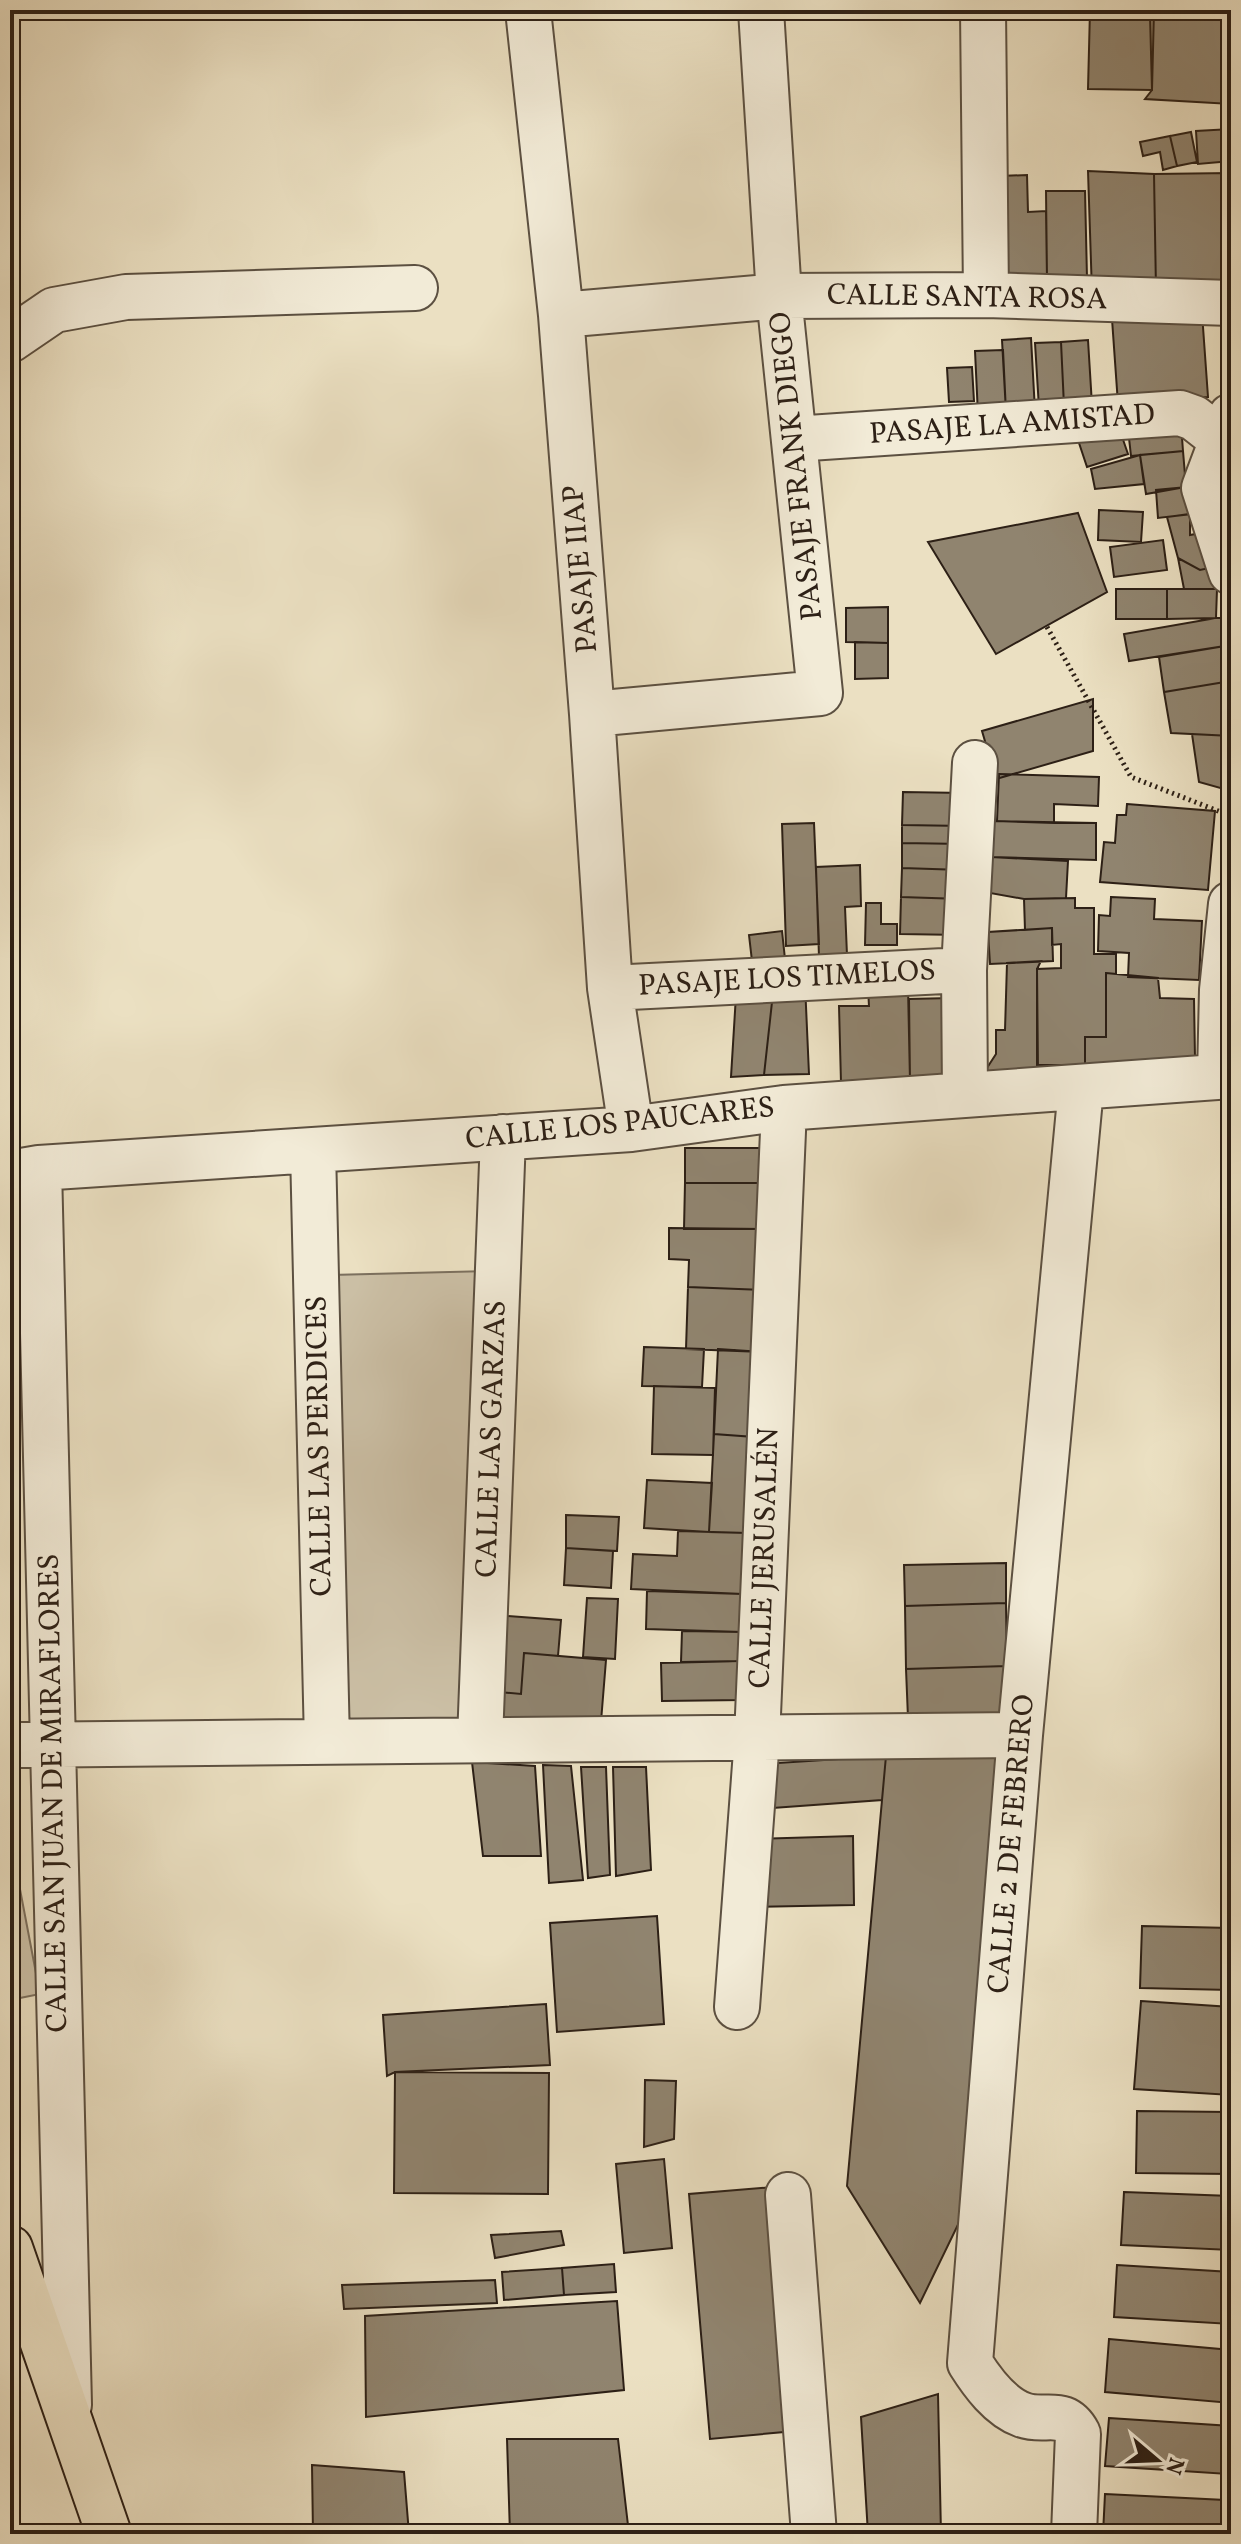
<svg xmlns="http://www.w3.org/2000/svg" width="1241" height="2544" viewBox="0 0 1241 2544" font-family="Vollkorn,serif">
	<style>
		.green { fill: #cbbfa5; stroke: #7c705e; stroke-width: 2 }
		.building { fill: #90846f; stroke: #2d2016; stroke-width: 2 }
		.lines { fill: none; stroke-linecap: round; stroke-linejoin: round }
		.minor-casing { stroke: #5c5041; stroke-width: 48 }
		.major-casing { stroke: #2d2016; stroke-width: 48 }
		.path { stroke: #2d2016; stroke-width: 5; stroke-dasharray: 2 4; stroke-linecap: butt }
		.minor { stroke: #f2ebd7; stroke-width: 44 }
		.major { stroke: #ebe0c2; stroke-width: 44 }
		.labels { text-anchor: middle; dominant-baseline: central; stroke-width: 6; stroke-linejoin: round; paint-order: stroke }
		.street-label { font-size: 30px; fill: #2d2016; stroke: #f2ebd7 }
	</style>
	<rect width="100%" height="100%" fill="#ebe0c2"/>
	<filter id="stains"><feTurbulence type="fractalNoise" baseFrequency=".0025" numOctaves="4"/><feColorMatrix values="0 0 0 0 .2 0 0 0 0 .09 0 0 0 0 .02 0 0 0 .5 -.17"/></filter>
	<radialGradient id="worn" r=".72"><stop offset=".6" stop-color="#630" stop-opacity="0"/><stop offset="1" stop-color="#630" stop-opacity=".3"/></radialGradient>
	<path class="green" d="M489 1271 472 1727 333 1729 331 1275Z
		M10 1837 40 1994 10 2000Z"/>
	<path class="building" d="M1090 10H1154L1152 90 1088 89Z
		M1150 15 1231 19V104L1145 99 1152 90Z
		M1231 129V161L1198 164 1196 131Z
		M1191 132 1197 162 1177 166 1170 136Z
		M1170 136 1177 166 1163 170 1160 152 1143 156 1140 142Z
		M1088 171 1154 174 1156 290 1092 293Z
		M1231 173V288L1156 290 1154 174Z
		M1027 175 1028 212 1046 211 1047 279 1004 280 1000 176Z
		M1046 191H1085L1087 278 1047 279Z
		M1202 313 1208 397 1118 404 1112 319Z
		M1031 338 1035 411 1006 412 1002 340Z
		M1088 340 1092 405 1064 406 1061 342Z
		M1061 342 1064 406 1039 408 1035 343Z
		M1003 350 1006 412 978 415 975 351Z
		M972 367 974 401 949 402 947 368Z
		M1181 424 1183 451 1131 456 1128 429Z
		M1119 428 1128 454 1087 467 1075 431Z
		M1183 451 1186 487 1146 494 1140 455Z
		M1140 455 1144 484 1095 489 1091 469Z
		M1197 486 1200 513 1158 518 1156 490Z
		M1099 510 1143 512 1141 542 1098 540Z
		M1078 513 1107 592 996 654 928 542Z
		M1190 514V535L1201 533 1214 567 1200 570 1178 558 1167 517Z
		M1163 540 1167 570 1114 577 1110 547Z
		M1178 558 1200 570 1214 567 1217 589H1184Z
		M1116 589H1167V619H1116Z
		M1167 589H1217L1216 618 1167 619Z
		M888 607V643L846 642V608Z
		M1216 618H1231V645L1129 661 1124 634Z
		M855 642 888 643V678L855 679Z
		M1231 645V681L1164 692 1159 657Z
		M1231 681V736L1171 733 1164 692Z
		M1093 699V751L996 779 982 731Z
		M1192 734 1231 736V791L1199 782Z
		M999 774 1099 777 1098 806 1054 804V823L997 821Z
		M903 792 965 793 964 826 902 825Z
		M1127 804 1215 811 1208 890 1100 882 1104 842 1115 843 1117 815H1126Z
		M989 821 1096 823V860L991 857Z
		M814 823 819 944 786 946 782 824Z
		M902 825 964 826 963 844 902 843Z
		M902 843 963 844 962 870 902 868Z
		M991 857 1068 861 1066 898 1024 899 990 893Z
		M860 865 861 906 845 907 847 955 819 957 816 867Z
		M902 868 962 870 961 899 901 897Z
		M901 897 961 899V935L900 934Z
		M1111 897 1155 899 1154 919 1202 921 1199 980 1128 977 1129 953 1098 951 1099 915 1110 916Z
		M1075 898V908H1094V954H1116V974L1106 973V1037H1085V1065H1037V969L1061 968V944L1052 945V928L1025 930 1024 899Z
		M866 903H881V924H897V945H865Z
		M1052 928 1053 961 990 964 988 932Z
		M782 931 785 959 752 961 749 935Z
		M1041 961 1037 969 1038 1072 985 1071 996 1054V1030H1005L1007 963Z
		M1106 973 1158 978 1160 998 1194 999 1195 1059 1085 1065V1037H1106Z
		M805 984 809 1074 764 1075 773 993Z
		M908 987 910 1081 841 1083 839 1006H869L868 988Z
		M773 993 764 1075 731 1077 736 995Z
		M952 998 953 1080 910 1081 909 999Z
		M685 1148H768L767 1183H685Z
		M685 1183H767V1229H684Z
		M669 1228 767 1229 765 1290 688 1287 689 1260 669 1259Z
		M688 1287 765 1290 762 1352 686 1349Z
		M644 1347 704 1349 702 1387 642 1386Z
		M718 1349 762 1352 754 1437 714 1434Z
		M654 1386 715 1388 713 1455 652 1454Z
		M714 1434 754 1437 747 1533 709 1532Z
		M647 1480 712 1483 709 1532 644 1528Z
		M566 1515 619 1517 617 1551 566 1548Z
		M678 1531 747 1533 743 1594 631 1589 633 1554 677 1556Z
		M566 1548 613 1551 611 1588 564 1585Z
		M1006 1563V1603L905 1606 904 1565Z
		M647 1591 743 1594 742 1632 646 1629Z
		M587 1598 618 1599 615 1659 583 1657Z
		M1006 1603 1007 1666 906 1669 905 1606Z
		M493 1615 561 1620 558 1656 524 1653 521 1694 487 1691Z
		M682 1631 742 1632 743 1661 681 1662Z
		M524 1653 606 1660 600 1734 485 1725 487 1691 521 1694Z
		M743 1661V1700L662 1701 661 1663Z
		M1007 1666 1008 1714 908 1718 906 1669Z
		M1005 1753 969 2202 920 2303 847 2186 886 1756Z
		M886 1756 882 1800 760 1809 762 1764Z
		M472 1762 535 1766 541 1856H483Z
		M543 1765 571 1766 583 1880 549 1883Z
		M581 1767H606L610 1875 588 1878Z
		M613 1767H646L651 1870 616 1876Z
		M853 1836 854 1905 752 1907 751 1839Z
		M657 1916 664 2024 557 2032 550 1923Z
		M1142 1926 1231 1928V1990L1140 1988Z
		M1141 2001 1231 2007V2095L1134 2089Z
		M546 2004 550 2065 395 2072 387 2076 383 2015Z
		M395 2072 549 2073 548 2194 394 2193Z
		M645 2080 676 2081 674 2139 644 2147Z
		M1137 2111 1231 2112V2174L1136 2173Z
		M664 2159 672 2248 624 2253 616 2164Z
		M774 2187 795 2431 710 2439 689 2194Z
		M1124 2192 1231 2196V2250L1121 2245Z
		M561 2231 564 2245 495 2258 491 2235Z
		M614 2264 616 2292 564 2295 562 2268Z
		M1117 2265 1231 2272V2324L1114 2317Z
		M562 2268 564 2295 504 2300 502 2272Z
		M495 2280 497 2303 344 2309 342 2285Z
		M617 2301 624 2390 366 2417 365 2316Z
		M1109 2339 1231 2350V2403L1105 2392Z
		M938 2394 941 2534H868L861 2417Z
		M1109 2418 1231 2426 1228 2474 1105 2466Z
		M507 2439H618L629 2534H510Z
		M312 2465 404 2472 409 2534H313Z
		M1105 2494 1225 2500 1223 2534H1103Z"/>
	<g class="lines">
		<g class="minor-casing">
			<path id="minor" d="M528 10 561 315 592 714 610 988 631 1129
				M983 10 986 295
				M561 315 779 296 986 295 1231 303
				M10 340 54 310 126 297 415 288
				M1231 416 1204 488 1231 572
				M794 439 1180 413 1194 418 1222 440
				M592 714 820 693 779 296 761 10
				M610 988 964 970
				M1220 1076 1222 990 1231 904
				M965 1094 964 970 975 763
				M313 1150 327 1742
				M39 1168 69 2405
				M10 1173 39 1168 631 1129 784 1108 1231 1076
				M480 1740 503 1137
				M10 1745 1020 1735
				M737 2007 757 1738 784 1108
				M788 2195 814 2534
				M1074 2534 1078 2434C1064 2407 1045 2423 1023 2415 1000 2407 982 2382 970 2363L1020 1735 1081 1088"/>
		</g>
		<g class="major-casing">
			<path id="major" d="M10 2248 109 2534"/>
		</g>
		<path class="path" d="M1047 627 1131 777 1231 816"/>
		<use href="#minor" class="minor"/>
		<use href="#major" class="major"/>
	</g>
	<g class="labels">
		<g class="street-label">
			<text transform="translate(967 298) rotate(1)">CALLE SANTA ROSA</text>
			<text transform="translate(1012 425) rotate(-4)">PASAJE LA AMISTAD</text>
			<text transform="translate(797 466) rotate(-96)">PASAJE FRANK DIEGO</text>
			<text transform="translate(581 569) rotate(-95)">PASAJE IIAP</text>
			<text transform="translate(787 979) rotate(-3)">PASAJE LOS TIMELOS</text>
			<text transform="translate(620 1124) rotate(-6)">CALLE LOS PAUCARES</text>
			<text transform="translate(492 1439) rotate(-88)">CALLE LAS GARZAS</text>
			<text transform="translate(320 1446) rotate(-91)">CALLE LAS PERDICES</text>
			<text transform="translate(765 1558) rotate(-88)">CALLE JERUSALÉN</text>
			<text transform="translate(54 1793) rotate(-91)">CALLE SAN JUAN DE MIRAFLORES</text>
			<text transform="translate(1012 1844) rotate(-85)">CALLE 2 DE FEBRERO</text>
		</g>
	</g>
	<rect width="1241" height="2544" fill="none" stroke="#ebe0c2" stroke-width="40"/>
	<rect x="12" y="12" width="1217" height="2520" fill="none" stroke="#2d2016" stroke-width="4"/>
	<rect x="20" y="20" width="1201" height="2504" fill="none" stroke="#2d2016" stroke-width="2"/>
	<g transform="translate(1157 2460) rotate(109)" stroke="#f2ebd7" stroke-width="6" paint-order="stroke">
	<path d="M0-6L14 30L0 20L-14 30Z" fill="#2d2016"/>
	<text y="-12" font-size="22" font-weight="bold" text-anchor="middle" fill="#2d2016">N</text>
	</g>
	<rect width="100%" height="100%" filter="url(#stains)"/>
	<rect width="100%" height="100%" fill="url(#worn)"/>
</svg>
